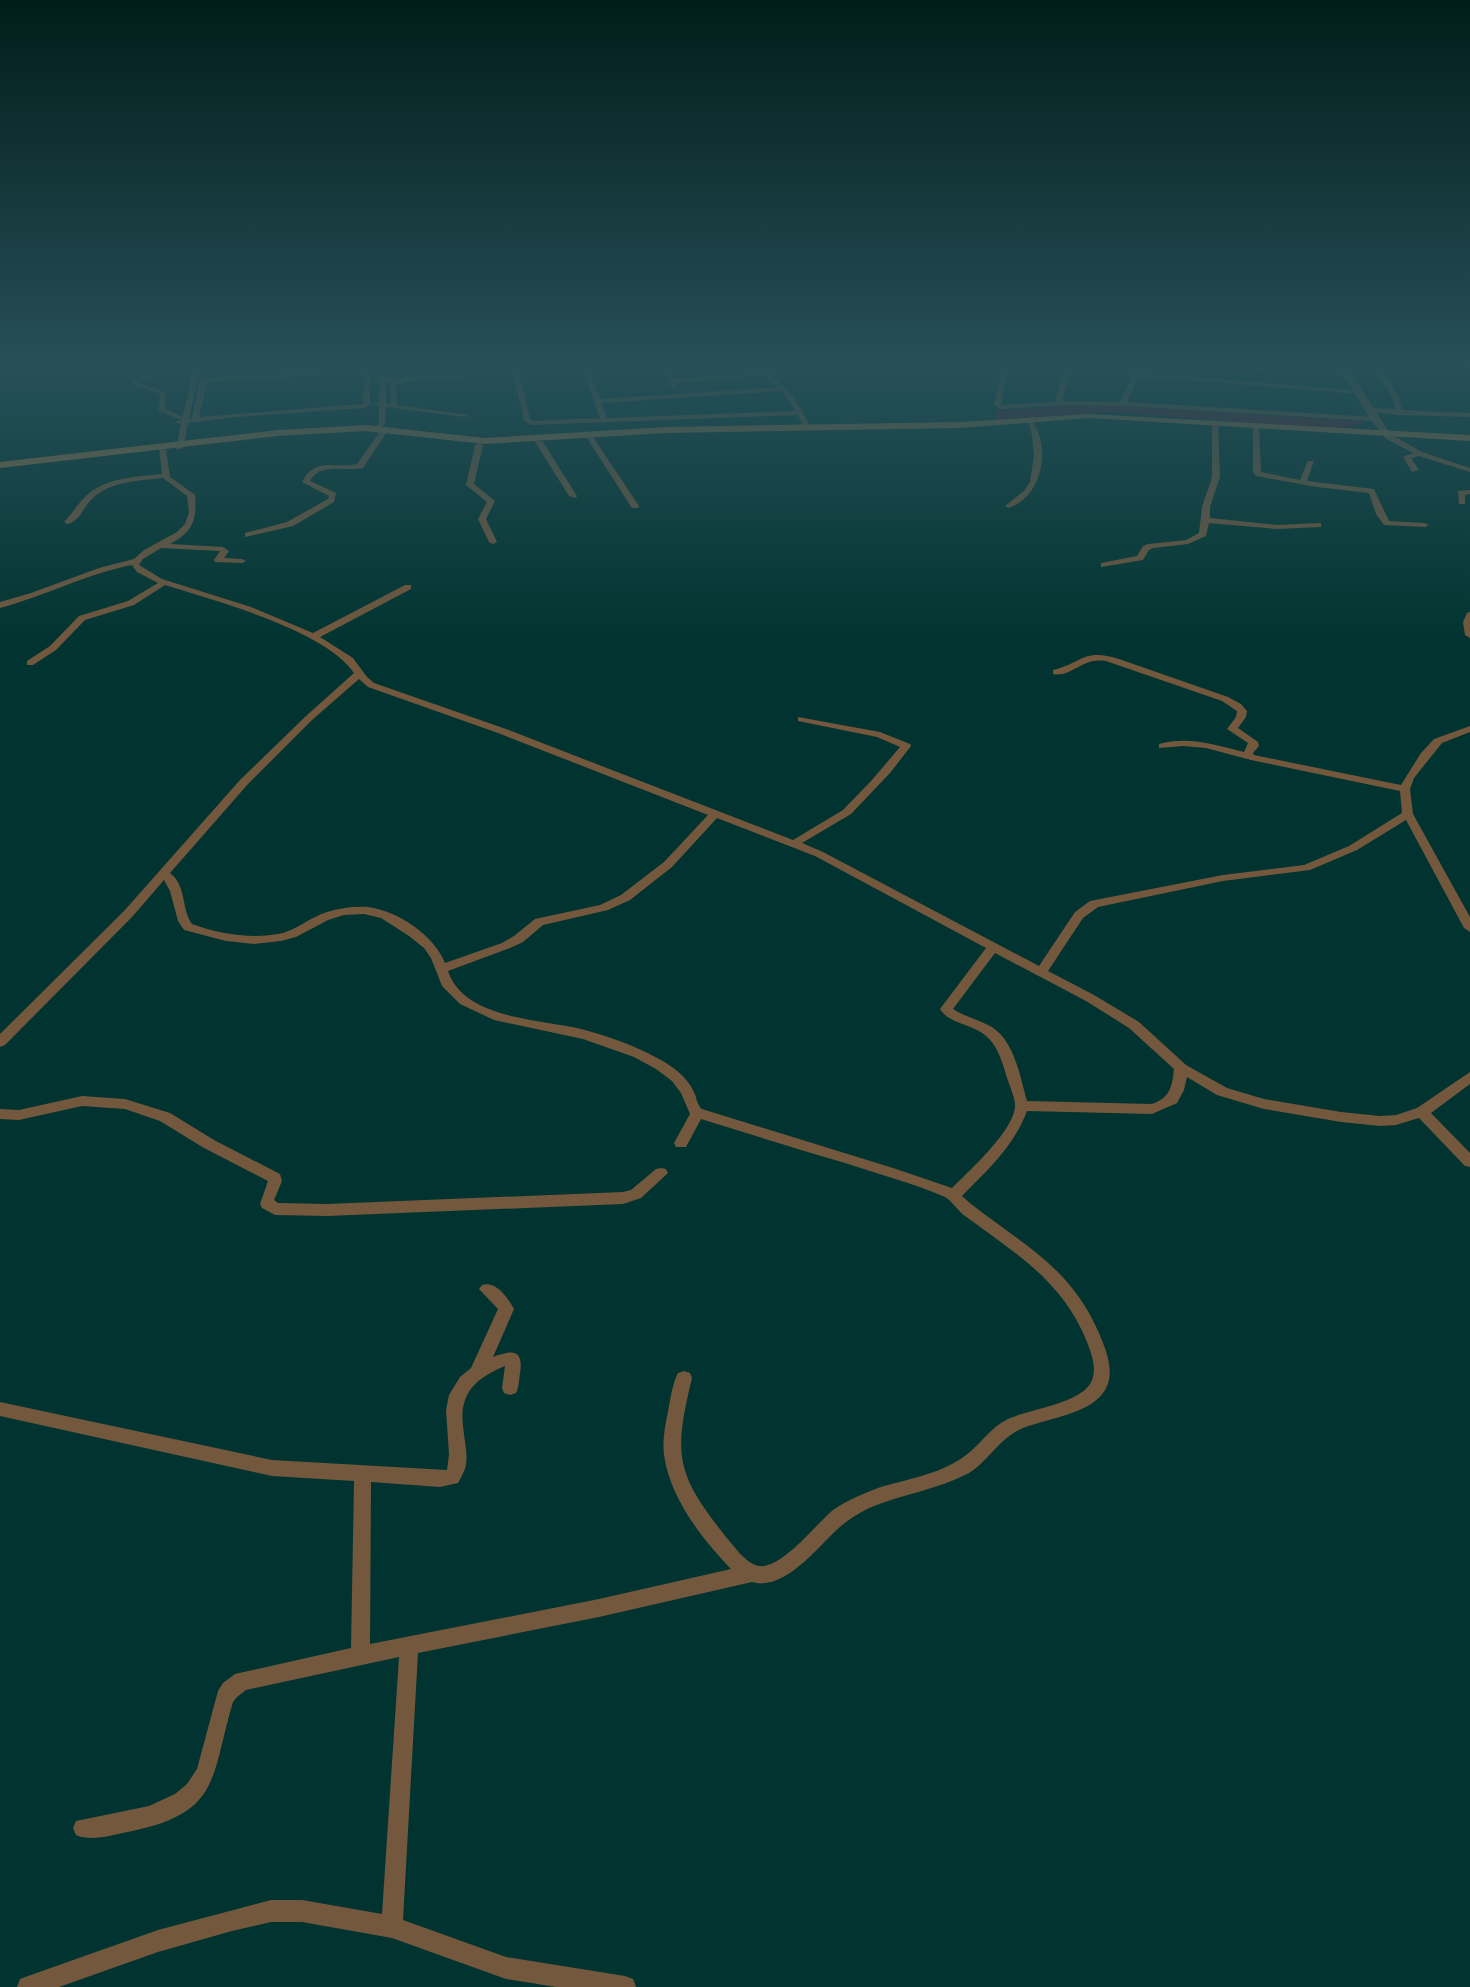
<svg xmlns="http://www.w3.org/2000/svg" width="1470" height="1987" viewBox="0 0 1470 1987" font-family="Lato,sans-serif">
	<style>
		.green { fill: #5d1a2d }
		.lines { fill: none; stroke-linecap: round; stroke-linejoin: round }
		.minor { fill: #73583d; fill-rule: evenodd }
		.tertiary { fill: #73583d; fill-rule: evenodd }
		.secondary { fill: #9a7043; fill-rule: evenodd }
	</style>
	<rect width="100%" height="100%" fill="#013430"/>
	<path class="green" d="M1084 404 1361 421 1364 424 1334 429 1109 412 995 420 997 411Z"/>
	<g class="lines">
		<path class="minor" d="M174 364H182L139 383 165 392V409L181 416 182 417 179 419 159 411 160 394 130 383Z
			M206 364H214L197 371V382L189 419 192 418 199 382 205 378 367 368 370 370V404L365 408 238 417 188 423 183 448 176 450 181 424 175 422 182 419 191 382V370ZM364 372 363 404 199 417 207 382Z
			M358 364H399L396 366 356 367Z
			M511 364H517L530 419 533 421 600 418 581 364H587L600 399 778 387 764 375 675 383 677 387 674 389 671 387 660 364H666L673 379 759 372 748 364H755L764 369 801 364 769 372 795 399 812 430 806 431 798 415 531 425 524 420ZM782 391 796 411 607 418 601 403Z
			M1003 364H1009L1001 405 1055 402 1064 369 1023 364H1044L1359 391 1362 393 1361 394 1138 376 1127 402 1374 417 1377 419 1374 421 1123 406 1067 405 1000 409 994 405ZM1071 370 1132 375 1120 402 1062 401Z
			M1366 364H1372C1386 375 1400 391 1402 410L1470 413V417L1399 415 1365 411V409L1367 408 1395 409C1393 389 1379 378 1366 364Z
			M1217 365 1306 371 1309 373 1306 375 1215 368Z
			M1470 368V372L1444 375 1441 373Z
			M381 371H385L386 378 460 375 461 376 458 378 406 381 405 383 396 385 397 405 468 415 465 417 386 407 385 423 381 430 387 432 363 468C345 472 320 462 310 481L336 493 334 502 293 526 245 537V533L287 522 328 499 329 496 302 482C317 455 334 470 357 464L379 433 373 431 379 423V406L373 404 379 402 380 383 373 381 380 379ZM386 382H394L390 384 391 404 386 403Z
			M1215 420 1218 422 1220 477 1210 507V518L1277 525 1318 523H1321V527L1277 529 1209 523 1206 536 1188 544 1153 548 1149 550 1143 560 1101 567V563L1137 556 1143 546 1148 544 1186 540 1199 533 1202 507 1212 477V422Z
			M1029 422H1033C1051 450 1042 496 1009 508L1005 506 1024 491 1030 482 1034 455 1032 436Z
			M1256 424 1259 426 1261 472 1300 480 1308 461H1314L1307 481 1374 489 1389 521 1425 523 1429 525 1425 527 1384 525 1376 514 1369 493 1317 487 1256 476 1253 472V426Z
			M587 434H591L639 506 638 508H632L585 435Z
			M1386 435H1392L1422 452 1470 468V472L1419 456 1411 458 1419 470 1412 472 1403 457 1413 453 1386 439Z
			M536 440 543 442 577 496 576 498 569 496 535 442Z
			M479 443 483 445 474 484 495 501 486 519 497 542 493 544 489 542 478 519 487 502 466 485 475 445Z
			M159 448 166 450 170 477 195 495C197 520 193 532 170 544L223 547 229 551 224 558 242 559 246 561 242 563 215 562 214 560 220 551 161 548 143 559 139 565 162 579 251 607 313 633 405 585H411V589L320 637 353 658 367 677 374 683 506 729 793 840 843 810 872 780 900 747 877 737 798 721V717L880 732 910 744 911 746 890 773 851 814 802 843 823 852 1039 966 1075 912 1090 901 1223 875 1304 865 1349 846 1402 813 1400 791 1251 760 1206 748 1183 746 1159 748V744C1189 736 1215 745 1244 752L1248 743 1227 729 1236 717 1237 711 1222 701 1106 661C1081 657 1072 678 1053 674V670C1083 663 1082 648 1119 659L1228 697 1241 704 1247 711 1246 717 1238 728 1258 742 1259 746 1253 753 1254 755 1401 785 1421 753 1434 739 1470 726V732L1442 743 1414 778 1410 789 1413 814 1470 917V932L1464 928 1406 820 1357 850 1310 870 1223 881 1098 907 1083 918 1048 971 1094 995 1139 1022 1186 1065 1227 1088 1264 1099 1341 1112 1380 1116 1396 1115 1417 1108 1470 1072V1084L1431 1113 1470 1153V1167L1465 1166 1419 1118 1396 1125 1380 1126 1341 1122 1264 1109 1217 1095 1187 1077 1184 1090 1177 1103 1152 1114 1027 1111C1014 1146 988 1170 962 1196L971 1204C1025 1246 1070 1267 1099 1333 1105 1348 1112 1363 1109 1380 1101 1416 1043 1417 1017 1431 998 1441 987 1462 969 1473 937 1490 902 1494 869 1508 859 1513 849 1519 841 1526 819 1545 785 1592 752 1582L599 1617 418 1653 403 1920 506 1957 625 1976 633 1979 636 1987H556L506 1979 392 1938 302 1922H271L232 1931 158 1952 59 1987H17L20 1979 28 1976 158 1930 271 1900H302L382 1914 399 1657 246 1690 237 1697 233 1702C210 1778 222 1813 128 1832 112 1835 91 1842 76 1835L73 1828 76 1821 149 1806 175 1794 187 1784 197 1769 218 1691 223 1683 235 1674 351 1648 354 1481 272 1476 0 1416V1402L272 1460 447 1470 449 1454 446 1410 449 1395 460 1377 471 1368 498 1309 479 1289 482 1285C496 1280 508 1298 514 1309L493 1357C511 1350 524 1348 520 1373 519 1380 519 1387 516 1393L510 1395 504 1393 502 1388 505 1366C476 1378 459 1393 463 1426 464 1439 468 1452 466 1465 465 1471 461 1477 458 1483L440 1487 371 1482 370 1644 599 1599 731 1569C702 1539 670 1498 664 1455 662 1439 666 1422 669 1406 671 1395 673 1383 678 1373L684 1371 690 1373 692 1378C673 1456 676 1474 726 1537 734 1546 746 1564 759 1566 782 1569 816 1524 833 1510 847 1500 863 1494 878 1488 907 1479 937 1475 962 1458 979 1447 989 1428 1008 1419 1029 1409 1084 1403 1092 1380 1097 1367 1091 1353 1087 1342 1062 1280 1016 1254 965 1216 958 1211 952 1201 945 1197 913 1183 878 1174 845 1163 797 1149 749 1134 701 1119L686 1147H676L674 1143 690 1114 681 1093 672 1081 656 1069 634 1057 583 1039 494 1020 460 1004 442 986 431 958 424 948 409 936 381 918 364 914 344 915 328 920 296 937 281 941 254 944 226 941 184 930 178 921 170 891 164 880 132 917 5 1045 0 1047V1034L124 911 240 780 306 716 354 673C325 630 216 601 165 585L134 605 85 620 56 650 33 665H27V661L50 646 79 616 128 601 158 583 137 572 132 565C86 574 45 596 0 608V602L31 593 99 568 134 559 144 550 177 532 185 524 189 512 187 496 163 478C138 481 110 481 92 499 83 507 81 520 68 524L64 522C72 514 78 503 87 495 107 477 136 477 162 474ZM359 679 368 687 498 733 708 815 664 862 621 895 600 905 535 919 514 936 502 943 445 963C434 935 398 911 368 907 354 906 340 908 327 912 310 917 296 931 278 934 250 939 219 934 192 924 181 909 187 886 170 873L248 784 312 720ZM717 818 815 856 986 948 940 1009C949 1024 972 1024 985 1035 997 1045 1002 1060 1006 1075 1009 1084 1014 1095 1015 1104 1017 1128 968 1172 952 1188L893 1168 702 1109C697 1105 697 1099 694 1092 687 1077 674 1067 659 1059 634 1045 608 1036 581 1029 539 1019 464 1019 448 971L510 948 523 942 543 925 608 910 630 900 672 867ZM995 953 1086 1001 1129 1028 1174 1069C1172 1087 1170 1098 1152 1104L1027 1101C1020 1077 1015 1042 992 1027 980 1020 965 1017 953 1009Z
			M1470 490V494L1465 495V504H1459L1458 491Z
			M1470 612V638L1465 635 1463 622 1467 613Z
			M82 1096 125 1099 170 1113 214 1140 280 1174 282 1181 274 1200 278 1203 327 1204 623 1192 631 1190 656 1169 661 1168 666 1169 668 1173 641 1198 623 1204 327 1216 275 1215 262 1208 260 1204 268 1181 204 1148 160 1121 125 1109 82 1106 19 1120 0 1119V1109L19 1110Z"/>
		<path class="tertiary" d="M1332 364H1340C1362 383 1375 414 1393 437L1392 439H1386L1370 419 1348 382Z"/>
		<path class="secondary" d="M1089 414 1470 435V441L1089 418 960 428 666 433 485 444 365 431 278 436 0 468V462L278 430 365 425 485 438 666 427 960 422Z"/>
	</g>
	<linearGradient id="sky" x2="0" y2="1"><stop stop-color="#011d1a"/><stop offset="0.57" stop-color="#275059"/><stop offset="1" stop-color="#275059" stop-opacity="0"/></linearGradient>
	<rect width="1470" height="642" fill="url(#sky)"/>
</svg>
